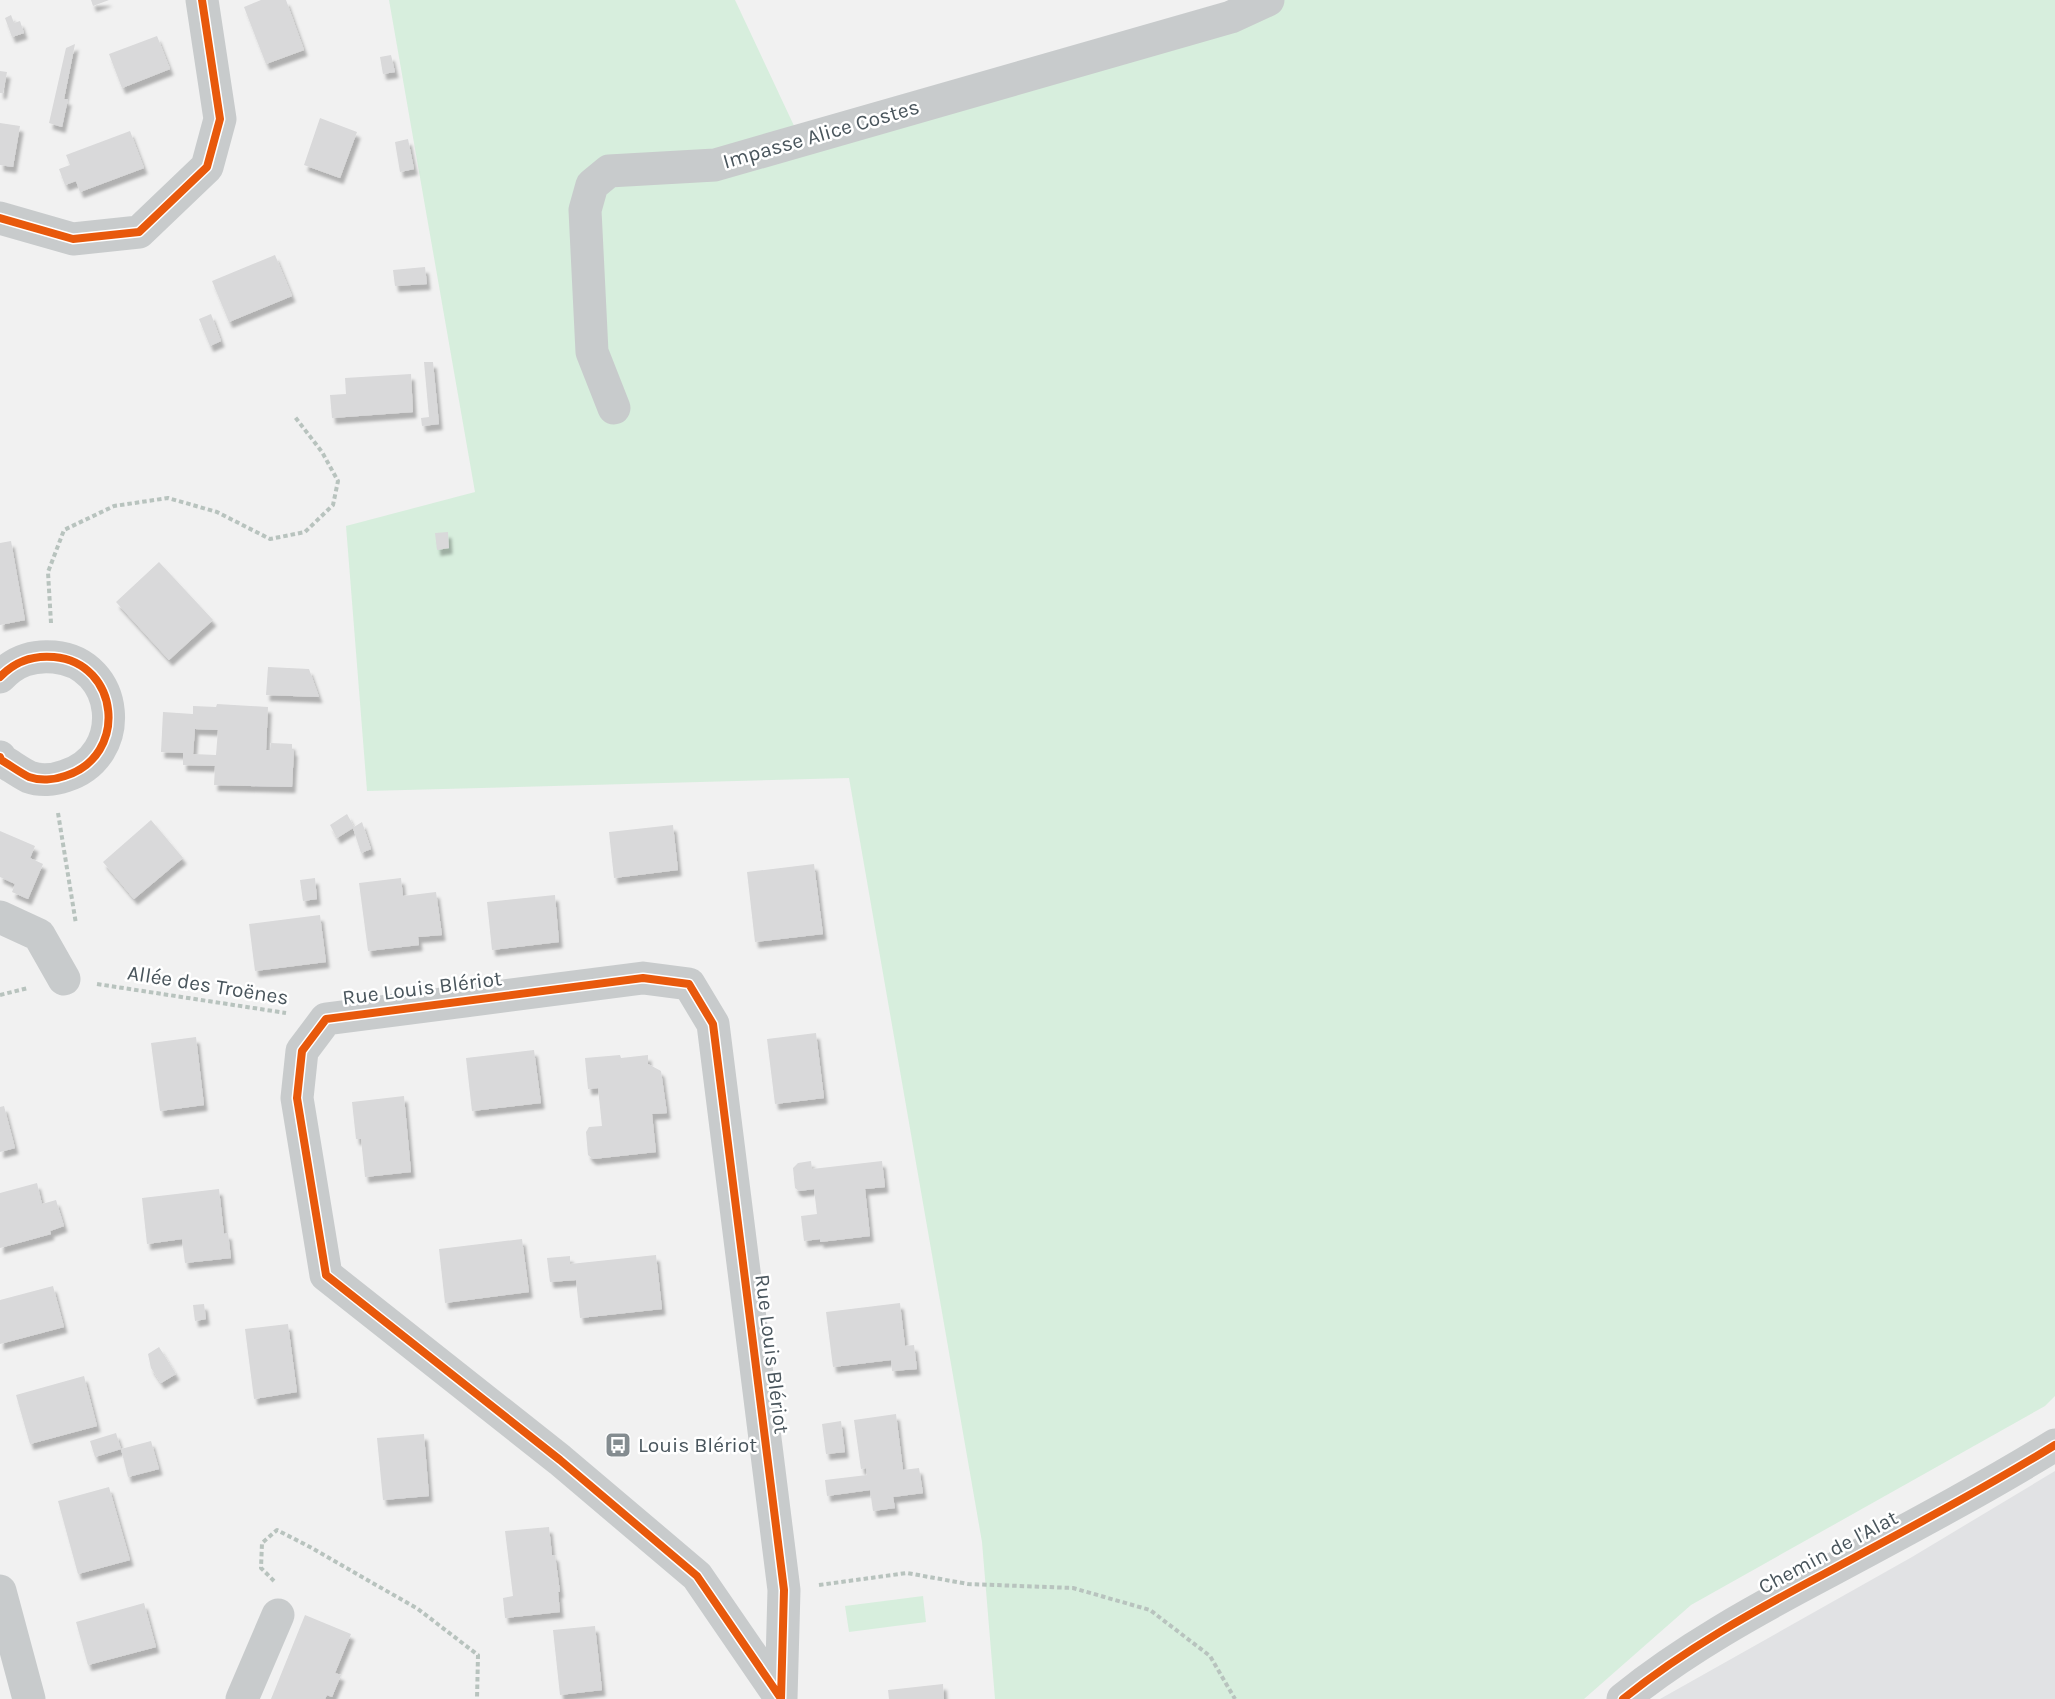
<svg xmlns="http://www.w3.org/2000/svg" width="2055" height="1699" viewBox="0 0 2055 1699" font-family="Karla,sans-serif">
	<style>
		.airport { fill: #e1e2e4 }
		.green { fill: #d7eedd }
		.building { fill: #d9d9da; fill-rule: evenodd; filter: url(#shadow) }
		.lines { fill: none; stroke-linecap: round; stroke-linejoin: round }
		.path { stroke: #b8c3be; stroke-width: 4; stroke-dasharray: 4.5 3; stroke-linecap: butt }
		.minor { stroke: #c8cbcc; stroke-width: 33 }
		.cycleway-casing { stroke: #fff; stroke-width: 11 }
		.cycleway { stroke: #e8590c; stroke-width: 8 }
		.labels { text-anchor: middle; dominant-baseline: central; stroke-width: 5; stroke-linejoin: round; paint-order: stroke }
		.street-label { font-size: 21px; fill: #49555c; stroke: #fff }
		.poi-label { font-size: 21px; fill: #49555c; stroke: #fff; text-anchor: start }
	</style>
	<defs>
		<filter id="shadow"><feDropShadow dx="3.5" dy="6" stdDeviation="1.5" flood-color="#0004"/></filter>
	</defs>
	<rect width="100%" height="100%" fill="#f1f1f1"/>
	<path class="airport" d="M2055 1471V1699H1660L1912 1557Z"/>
	<path class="green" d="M389 0H735L803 145 1247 0H2055V1396L2045 1406 1691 1605 1584 1699H995L982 1542 849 778 367 791 346 526 475 492Z
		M923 1596 926 1622 849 1632 845 1606Z"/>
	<path class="building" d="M91 0H109L93 6Z
		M261 0H286L304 50 266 64 244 7Z
		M11 15 14 23 20 21 24 33 12 37 5 18Z
		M157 36 170 69 122 88 109 54Z
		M75 44 64 99H68L62 127 49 123 66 48Z
		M391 55 395 72 383 74 380 57Z
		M0 71 7 72 3 93H0Z
		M320 118 357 132 340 178 304 165Z
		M0 123 20 126 13 167 0 165Z
		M130 131 144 168 80 192 76 181 65 185 59 169 70 165 66 155Z
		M408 139 414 169 400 172 395 142Z
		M275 255 292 296 229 322 212 281Z
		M425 267 427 284 395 286 393 270Z
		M211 314 221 341 210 346 199 319Z
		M424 362H433L439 424 422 426 421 418 429 417Z
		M411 374 413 412 332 418 330 395 346 394 345 378Z
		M448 532 449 548 437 550 435 533Z
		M11 541 25 620 0 625V543Z
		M159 562 213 620 169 660 116 602Z
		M268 667 309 669 319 697 266 695Z
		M217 704 268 707 266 750H270L271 743 292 744V750H294L292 787 214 785 215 766 183 765V753L161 752 163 712 193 714V706L216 707ZM195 729 218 730 216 755 193 754Z
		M347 814 354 827 362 822 371 849 361 853 353 828 337 838 330 825Z
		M151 820 183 858 134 899 103 862Z
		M673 825 678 870 614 878 609 832Z
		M0 831 35 846 30 858 43 864 28 899 12 892 15 884 0 877Z
		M814 864 823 934 755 942 747 872Z
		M315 878 317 899 303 901 300 880Z
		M401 878 403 896 436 892 442 935 418 937 419 945 368 951 359 883Z
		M555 895 559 942 492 950 487 902Z
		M320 915 326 962 255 971 249 924Z
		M816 1033 824 1098 775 1104 767 1039Z
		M196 1037 204 1105 160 1111 151 1043Z
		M534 1050 541 1103 472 1111 466 1058Z
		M620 1055 621 1058 648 1055V1064L661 1071 667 1113 652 1114 656 1152 593 1159 588 1155 586 1132 589 1127 602 1126 598 1088 588 1089 585 1058Z
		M404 1096 411 1172 365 1177 361 1139H356L352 1102Z
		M4 1106 15 1148 0 1152V1107Z
		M811 1161 812 1169 882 1161 885 1187 865 1189 870 1236 820 1242V1239L804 1241 801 1216 817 1214 814 1189 799 1191 795 1188 793 1168 798 1163Z
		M37 1183 42 1204 56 1200 64 1226 50 1231 51 1234 0 1248V1193Z
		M219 1189 224 1234 228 1233 231 1258 185 1263 182 1239 147 1244 142 1198Z
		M522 1239 529 1292 445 1303 439 1249Z
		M656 1255 662 1309 580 1318 576 1280 550 1282 547 1258 570 1256V1264Z
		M53 1286 64 1327 0 1344V1300Z
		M900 1303 905 1346 914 1345 917 1369 892 1371 891 1360 833 1367 826 1312Z
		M204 1304 206 1319 195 1321 193 1305Z
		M288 1324 297 1392 254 1399 245 1329Z
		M159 1347 176 1374 161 1383 151 1368 148 1354Z
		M84 1376 97 1426 30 1444 16 1395Z
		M896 1414 903 1470 919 1468 923 1493 893 1497 895 1508 873 1511 870 1490 827 1496 825 1480 867 1475 866 1468 861 1469 854 1420Z
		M841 1421 845 1452 826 1454 822 1424Z
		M116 1433 121 1449 95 1457 90 1441Z
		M424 1434 429 1496 383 1500 377 1438Z
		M151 1441 159 1469 128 1477 121 1449Z
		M109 1487 130 1560 78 1574 58 1501Z
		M549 1527 552 1555H555L560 1592H558L560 1612 505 1618 503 1598 513 1596 505 1531Z
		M144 1603 156 1647 88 1665 76 1622Z
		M305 1615 351 1634 335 1673 341 1675 332 1697 327 1695 325 1699H271Z
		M595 1626 602 1690 560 1695 553 1630Z
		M943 1684 944 1699H889L888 1690Z"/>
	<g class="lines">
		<path class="path" d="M51 623 48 572 64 530 114 506 168 498 217 512 270 539 305 532 333 505 338 481 322 452 295 417
			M58 813 76 924
			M97 984 286 1013
			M0 995 28 988
			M274 1581 261 1568 262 1543 277 1530 310 1547 418 1609 478 1655 477 1699
			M819 1585 907 1573 968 1584 1073 1588 1150 1610 1210 1656 1235 1699"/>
		<path class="minor" d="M0 218 73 239 139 232 207 167 220 119 202 0
			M614 408 592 352 585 210 592 185 609 171 715 165 1231 17 1268 0
			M0 677C15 661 32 655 54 657 120 663 129 756 65 776 54 780 40 781 29 777 19 772 10 765 1 760L0 757
			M0 917 39 935 64 979
			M0 1591 29 1699
			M780 1697 697 1576 560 1460 326 1275 297 1098 302 1051 326 1019 643 978 689 984 713 1024 784 1590 781 1699
			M242 1699 278 1615
			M1623 1699C1685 1649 1754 1611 1824 1574 1902 1532 1980 1491 2055 1445"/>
		<g class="cycleway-casing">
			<path id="cycleway" d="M0 218 73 239 139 232 207 167 220 119 202 0
				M0 677C15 661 32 655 54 657 120 663 129 756 65 776 54 780 40 781 29 777 19 772 10 765 1 760L0 757
				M780 1697 697 1576 560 1460 326 1275 297 1098 302 1051 326 1019 643 978 689 984 713 1024 784 1590 781 1699
				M1623 1699C1685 1649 1754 1611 1824 1574 1902 1532 1980 1491 2055 1445"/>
		</g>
		<use href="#cycleway" class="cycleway"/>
	</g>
	<defs>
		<g id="bus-square" transform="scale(1.35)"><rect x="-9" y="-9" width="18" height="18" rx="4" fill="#848c90" stroke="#fff"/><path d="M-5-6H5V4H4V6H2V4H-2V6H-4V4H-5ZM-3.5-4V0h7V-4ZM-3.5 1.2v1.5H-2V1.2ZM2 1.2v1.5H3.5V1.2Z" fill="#fff"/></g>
	</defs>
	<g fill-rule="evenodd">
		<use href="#bus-square" x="618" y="1445"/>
	</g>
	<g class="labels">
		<g class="street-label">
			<text transform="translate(821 134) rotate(-16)">Impasse Alice Costes</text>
			<text transform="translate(208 985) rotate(9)">Allée des Troënes</text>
			<text transform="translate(422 988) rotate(-7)">Rue Louis Blériot</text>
			<text transform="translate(772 1354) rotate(83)">Rue Louis Blériot</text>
			<text transform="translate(1828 1552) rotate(-28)">Chemin de l'Alat</text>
		</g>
		<g class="poi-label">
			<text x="638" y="1445">Louis Blériot</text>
		</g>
	</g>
</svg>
